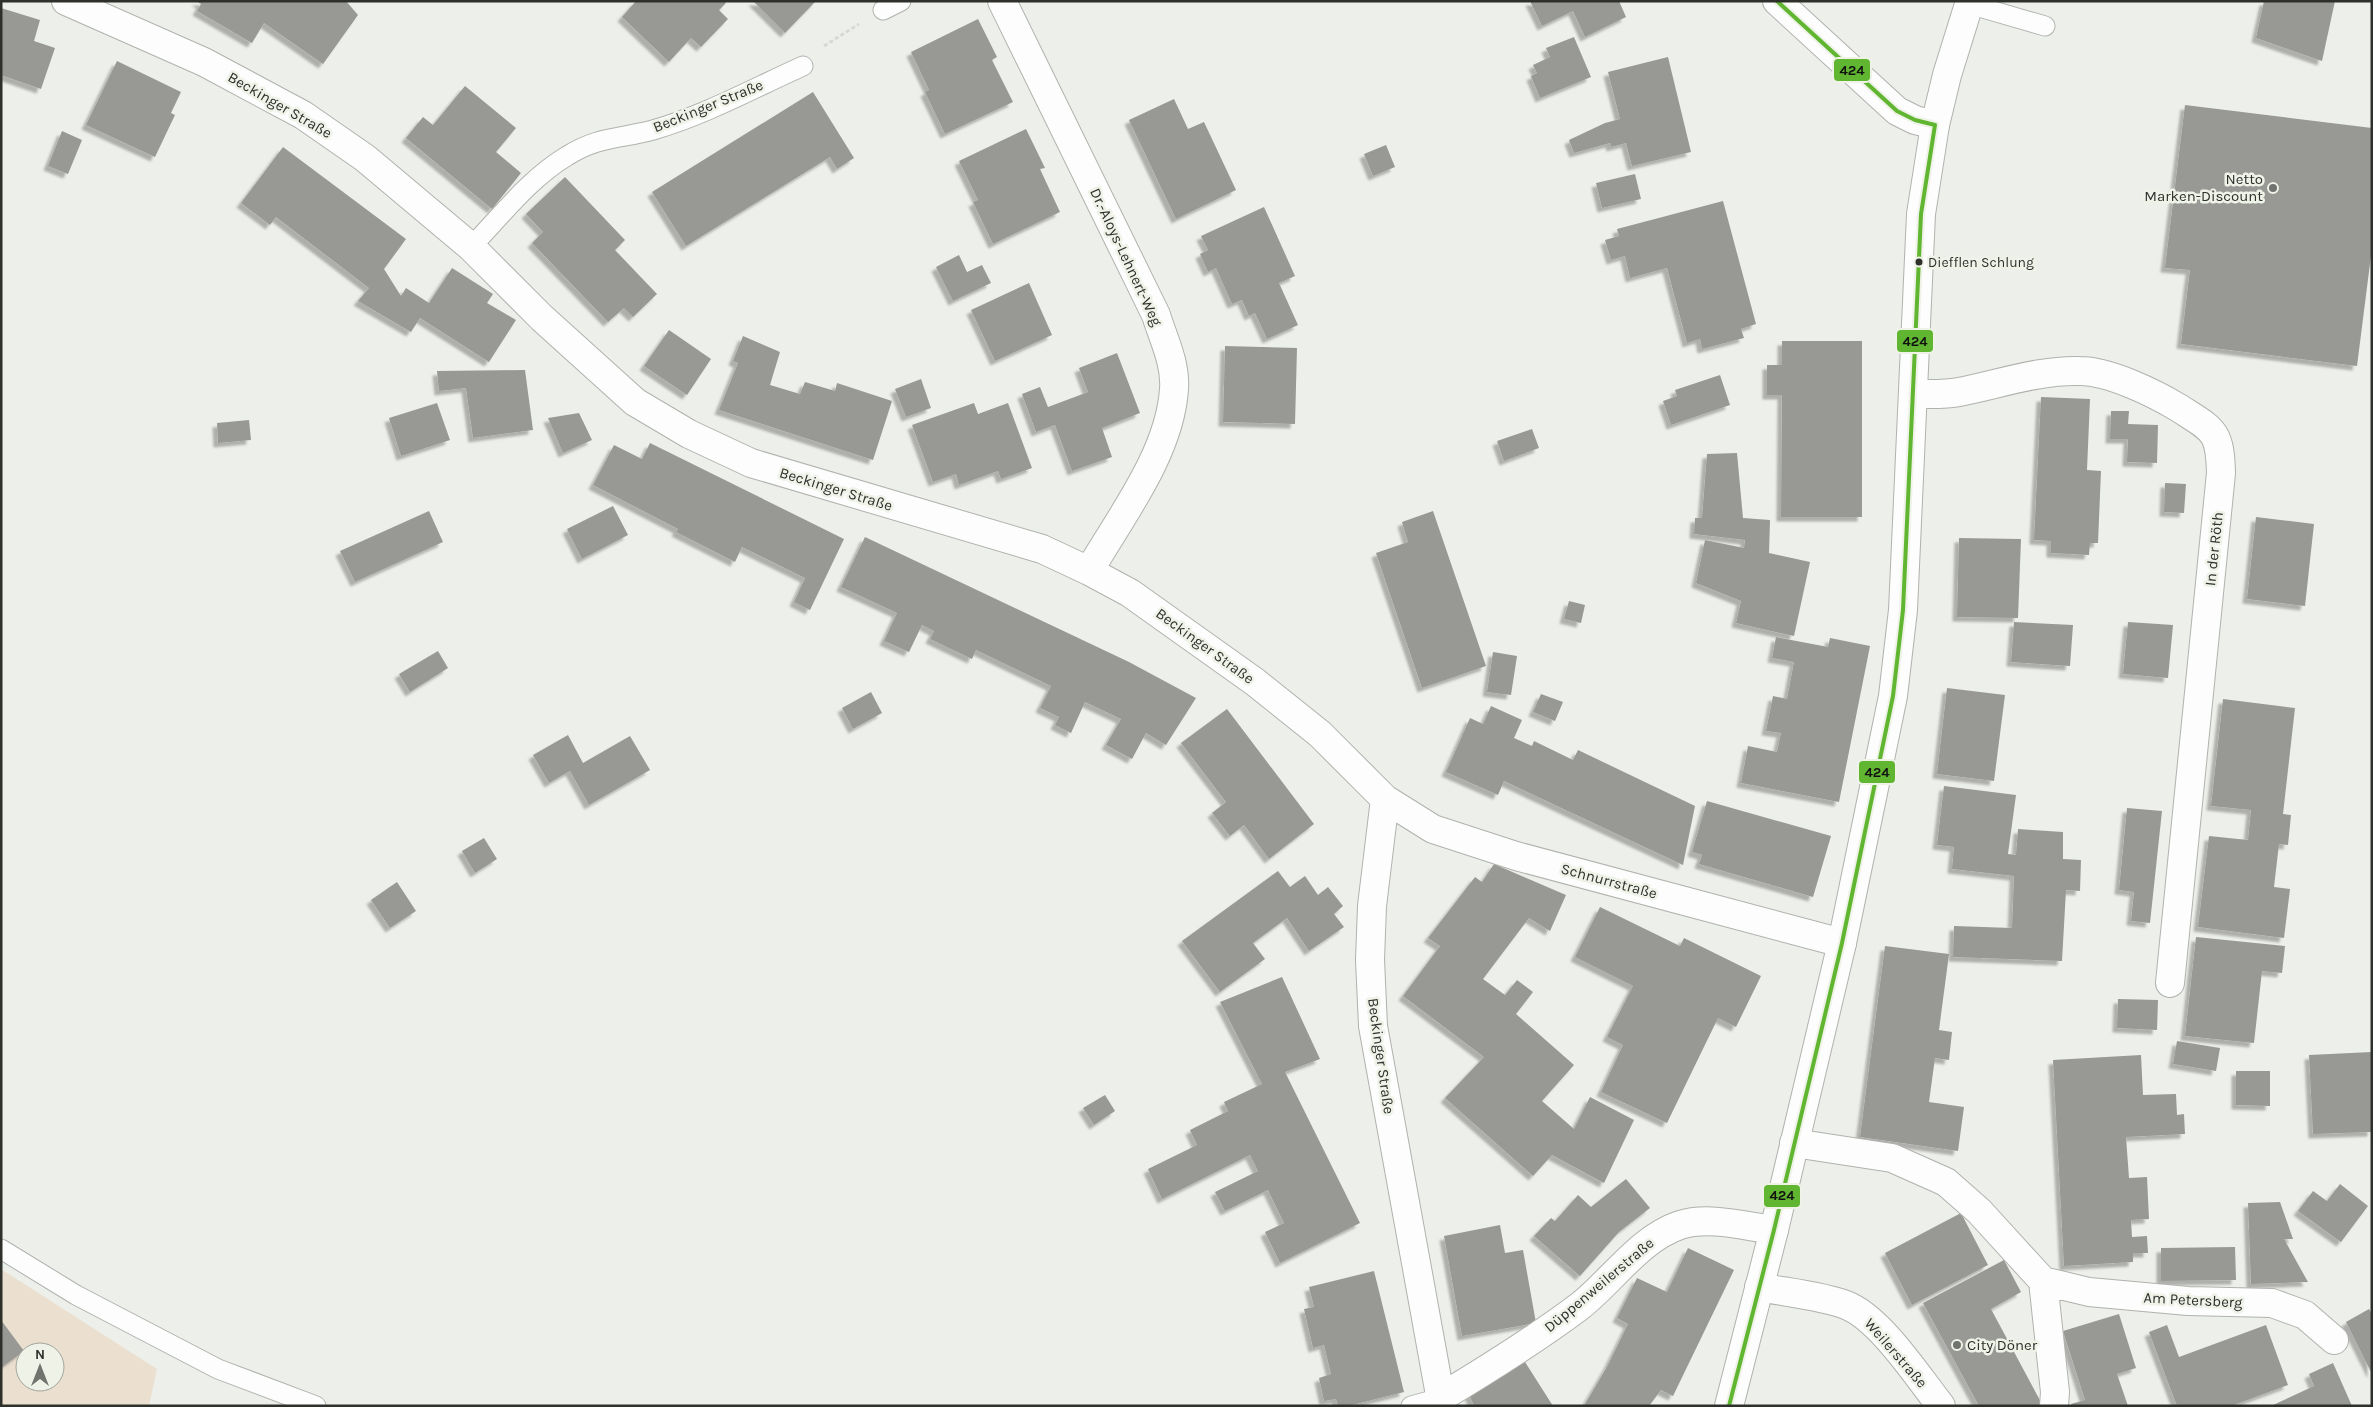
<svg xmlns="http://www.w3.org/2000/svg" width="2373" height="1407" viewBox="0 0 2373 1407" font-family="Karla,sans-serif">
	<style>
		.green { fill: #ebe0d0; fill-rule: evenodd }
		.building { fill: #989995; filter: url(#shadow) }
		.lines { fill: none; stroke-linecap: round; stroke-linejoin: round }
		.lane-casing { stroke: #b0b2ae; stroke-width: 21 }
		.street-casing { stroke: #b0b2ae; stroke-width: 30 }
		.secondary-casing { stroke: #b0b2ae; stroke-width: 30 }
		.path { stroke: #d8d8d6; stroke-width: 3; stroke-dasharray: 4 2.5; stroke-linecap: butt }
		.lane { stroke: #fcfdfc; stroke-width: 19 }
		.street { stroke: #fcfdfc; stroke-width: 28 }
		.secondary { stroke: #fcfdfc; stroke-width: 28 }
		.bus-1-casing { stroke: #eef2e7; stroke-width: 8 }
		.bus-1 { stroke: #60b630; stroke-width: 4 }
		.poi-dot { fill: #71736e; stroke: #eef2e7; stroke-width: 2 }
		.bus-dot { fill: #2e302c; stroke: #eef2e7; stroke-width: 2 }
		.labels { text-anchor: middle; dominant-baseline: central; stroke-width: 5; stroke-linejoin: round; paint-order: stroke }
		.bus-label { font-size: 14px; fill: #2e302c; stroke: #eef2e7; text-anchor: start }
		.street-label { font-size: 15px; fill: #2e302c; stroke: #eef2e7 }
		.poi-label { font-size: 15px; fill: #2e302c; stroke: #eef2e7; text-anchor: end }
		.line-badge { stroke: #eef2e7; stroke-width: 2 }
		.pale-badge-label { font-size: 14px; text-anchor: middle; font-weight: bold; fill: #111 }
	</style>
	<defs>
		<filter id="shadow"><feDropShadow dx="-4.5" dy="4.5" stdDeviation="1" flood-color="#0004"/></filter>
	</defs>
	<rect width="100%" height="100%" fill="#edefea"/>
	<path class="green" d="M1 1269 157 1369 149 1406H1ZM25 1352H55V1382H25Z"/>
	<path class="building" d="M196 1H346L358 15 323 64 264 23 252 43 197 11 201 4Z
		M636 1H724L726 3 719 10 728 19 701 47 691 38 669 62 622 17Z
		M753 1H816L785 33Z
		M1530 1H1619L1626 17 1585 37 1573 11 1542 26Z
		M2335 1 2322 61 2256 38 2264 1Z
		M1 8 40 20 34 41 55 48 41 89 1 75Z
		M978 19 997 57 992 60 1013 102 945 134 925 92 929 90 911 52Z
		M1574 37 1591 77 1540 98 1531 76 1537 73 1533 65 1550 57 1546 48Z
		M1668 57 1691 152 1632 166 1626 143 1611 147 1610 143 1574 153 1569 140 1605 123 1620 119 1608 72Z
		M117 61 181 92 171 113 175 115 155 157 86 125Z
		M465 86 516 128 496 152 521 173 492 209 406 138 423 117 433 125Z
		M813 92 854 158 837 169 830 157 686 246 652 192Z
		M1174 99 1188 129 1204 122 1236 190 1176 219 1129 120Z
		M2185 105 2372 128V248L2357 366 2181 344 2190 270 2165 268Z
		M1026 129 1045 168 1040 169 1060 212 993 244 973 202 978 200 959 161Z
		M62 131 82 140 68 174 48 166Z
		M1386 145 1395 167 1373 176 1364 154Z
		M283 147 406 239 384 269 401 296 406 288 429 303 452 268 493 294 487 303 516 320 489 362 420 318 411 332 358 301 369 288 276 217 270 225 241 203Z
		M1635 174 1641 199 1602 208 1596 183Z
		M565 177 625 240 615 250 657 294 633 317 624 308 608 322 532 243 543 232 526 214Z
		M1723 201 1756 324 1741 329 1744 338 1702 349 1700 339 1687 343 1667 268 1630 278 1625 256 1611 260 1605 240 1619 236 1617 229Z
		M1264 207 1295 276 1279 283 1298 325 1267 339 1255 313 1249 316 1242 300 1232 304 1216 268 1208 272 1200 254 1208 250 1201 236Z
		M959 255 967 272 982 265 991 283 953 301 936 267Z
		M1029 283 1052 335 995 361 971 310Z
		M669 330 711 359 687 395 644 366Z
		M743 336 780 352 770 385 800 394 805 382 835 391 837 383 892 401 873 460 719 410 738 363 733 361Z
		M1782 341H1862V517H1781L1782 395H1767V365H1782Z
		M1225 346 1297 348 1295 424 1223 422Z
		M1117 353 1140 413 1102 428 1112 457 1072 471 1055 425 1036 432 1022 394 1040 387 1048 407 1088 392 1079 368Z
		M525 370 533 430 473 438 466 388 439 391 437 371Z
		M1720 375 1730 405 1671 425 1663 401 1677 396 1675 390Z
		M921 379 931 408 906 417 895 389Z
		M2041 397 2090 399 2087 470 2101 471 2098 543H2090L2089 555 2051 553V541L2034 540Z
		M437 403 450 440 401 456 389 418Z
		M974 403 978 414 1008 403 1032 468 1001 479 998 471 959 485 956 474 933 482 912 425Z
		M2111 411H2129L2128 424 2158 425 2157 463 2127 462 2128 439H2110Z
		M579 413 592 440 563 453 548 418Z
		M249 420 251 440 218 443 217 423Z
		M1532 429 1539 448 1504 461 1497 441Z
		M650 443 844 539 810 610 794 602 805 578 742 547 735 562 676 532 678 529 593 485 614 445 642 459Z
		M1737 453 1743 518 1770 520 1769 553 1810 562 1794 636 1736 623 1741 601 1696 583 1705 540 1744 548 1745 540 1694 534 1695 518H1702L1707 454Z
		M2165 483 2186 484 2184 513 2164 512Z
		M613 506 628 535 582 559 567 529Z
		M429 511 443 542 355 582 340 551Z
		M1433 511 1486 666 1422 688 1376 553 1408 542 1402 522Z
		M2256 517 2314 524 2305 606 2247 599Z
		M865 537 1129 662 1196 698 1166 745 1146 733 1132 759 1106 745 1121 719 1085 702 1071 733 1055 725 1059 717 1040 708 1051 686 976 650 972 659 930 639 934 631 922 625 909 652 884 641 897 613 841 587Z
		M1959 538 2021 539 2018 618 1957 617Z
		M1569 601 1585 605 1581 623 1564 619Z
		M2014 622 2073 625 2070 666 2011 662Z
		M2128 622 2173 625 2168 678 2123 674Z
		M1776 637 1828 647 1830 638 1870 646 1839 802 1741 783 1748 746 1777 752 1781 733 1766 731 1773 696 1787 699 1794 662 1772 658Z
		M438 651 448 668 410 692 399 674Z
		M1493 652 1517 656 1511 695 1487 692Z
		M1947 688 2005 695 1994 781 1937 774Z
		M871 692 882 713 853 729 842 708Z
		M1541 694 1563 702 1555 721 1533 712Z
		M2223 699 2295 708 2283 814 2291 815 2288 845 2279 844 2274 887 2290 889 2284 938 2198 927 2209 836 2248 840 2251 810 2211 806Z
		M1491 706 1522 720 1514 738 1532 746 1534 741 1573 760 1578 750 1695 806 1683 865 1504 781 1498 795 1446 772 1470 718 1483 724Z
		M1227 709 1314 824 1269 859 1244 825 1230 836 1212 813 1226 802 1181 743Z
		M568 735 583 763 630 736 650 770 589 805 570 771 549 783 533 755Z
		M1944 786 2016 795 2008 854 2016 855 2018 829 2063 832V859L2081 860 2080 891 2066 890 2062 961 1953 957 1954 926 2012 928 2014 876 1952 869 1954 847 1937 845Z
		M1707 801 1831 836 1813 897 1699 864 1702 855 1692 852Z
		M2127 808 2162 811 2150 923 2131 921 2134 892 2119 890Z
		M484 838 497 859 475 873 462 851Z
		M1494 864 1566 895 1550 931 1529 918 1483 979 1505 995 1517 980 1533 992 1516 1014 1574 1065 1542 1101 1574 1129 1590 1097 1634 1120 1604 1183 1552 1155 1533 1176 1445 1098 1484 1057 1403 996 1440 946 1428 938 1475 877 1482 882Z
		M1278 871 1290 887 1305 876 1318 895 1328 887 1343 906 1334 914 1344 927 1309 951 1287 918 1253 943 1265 959 1220 992 1182 941Z
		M397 882 416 911 390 928 371 900Z
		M1600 907 1680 946 1684 938 1761 976 1736 1027 1718 1018 1667 1123 1601 1092 1623 1045 1607 1037 1633 986 1575 957Z
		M2196 937 2285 946 2282 973 2262 971 2254 1043 2185 1036Z
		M1885 946 1949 954 1939 1030 1952 1032 1949 1060 1935 1058 1929 1102 1964 1107 1958 1151 1860 1137Z
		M1282 977 1320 1059 1285 1072 1360 1223 1280 1263 1265 1232 1284 1223 1268 1190 1225 1211 1215 1192 1258 1171 1250 1155 1162 1199 1148 1169 1197 1145 1190 1130 1228 1111 1224 1102 1262 1084 1220 1002Z
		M2118 999 2158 1000 2157 1030 2117 1028Z
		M2177 1041 2220 1048 2216 1071 2173 1064Z
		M2372 1052V1132L2313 1134 2309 1055Z
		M2141 1055 2143 1095 2176 1094 2177 1115 2184 1114 2185 1134 2126 1137 2129 1178 2147 1177 2149 1219 2131 1220 2132 1237 2147 1236 2148 1253H2133V1262L2064 1266 2053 1060Z
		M2236 1071H2270V1106L2236 1105Z
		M1105 1095 1115 1111 1094 1125 1083 1108Z
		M1626 1179 1650 1208 1619 1232 1580 1276 1534 1236 1551 1218 1555 1221 1578 1195 1591 1207Z
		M2340 1184 2368 1206 2341 1242 2298 1211 2313 1191 2327 1201Z
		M2280 1202 2293 1239H2284L2308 1282 2251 1284 2248 1203Z
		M1961 1213 1988 1265 1912 1305 1885 1253Z
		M1500 1225 1505 1253 1523 1250 1536 1323 1462 1336 1444 1236Z
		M2235 1247 2236 1280 2161 1281V1248Z
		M1688 1248 1734 1270 1673 1396 1661 1390 1649 1406H1584L1608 1365 1628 1324 1617 1318 1637 1278 1667 1292Z
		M2004 1260 2021 1292 1991 1309 2043 1406H1979L1923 1303Z
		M1374 1271 1404 1392 1348 1406H1338L1336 1399 1324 1401 1319 1378 1331 1374 1324 1345 1313 1348 1304 1309 1314 1307 1309 1287Z
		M2369 1309 2372 1314V1374L2346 1322Z
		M2119 1314 2136 1368 2117 1374 2128 1406H2072L2071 1404 2085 1400 2063 1331Z
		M1 1320 24 1351 1 1368Z
		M2167 1325 2179 1357 2266 1325 2288 1385 2231 1406H2177L2149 1332Z
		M1525 1362 1553 1406H1474L1469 1394Z
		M2333 1363 2352 1406H2271L2314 1386 2309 1374Z"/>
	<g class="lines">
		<g class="lane-casing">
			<path id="lane" d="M1969 4 2045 26
				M883 10 901 1
				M471 247C501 216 530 178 567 156 599 136 620 139 653 130 705 115 754 88 803 66
				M1 1249 76 1295 218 1369 316 1406
				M1411 1406 1440 1398"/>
		</g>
		<g class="street-casing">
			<path id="street" d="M66 1 204 62 303 115 365 158 471 247 542 318 635 402 689 434 751 463 1042 549 1089 571 1130 593 1255 682 1320 734 1385 799 1433 829 1516 856 1842 943
				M1002 1 1156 315C1163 338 1176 363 1174 389 1170 453 1121 516 1089 571
				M1777 1 1897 111 1915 120 1935 125
				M1914 394C1929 394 1945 395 1959 392 2000 384 2038 370 2080 371 2109 371 2154 393 2179 408 2213 430 2220 430 2221 473L2170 983
				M1385 799 1372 906 1370 960 1373 1026 1442 1406
				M1794 1143 1892 1158 1946 1182 1979 1211 2043 1281 2089 1292 2188 1301 2272 1303 2305 1315 2334 1340
				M2043 1281 2055 1392 2054 1406
				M1759 1287C1784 1292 1823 1296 1846 1305 1880 1318 1918 1377 1941 1406
				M1440 1398C1488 1369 1535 1340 1580 1306 1613 1280 1639 1239 1680 1225 1709 1216 1744 1226 1774 1230"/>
		</g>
		<g class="secondary-casing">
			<path id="secondary" d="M1729 1406 1774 1230 1842 943 1893 696 1903 610 1921 214 1935 125 1947 75 1970 1"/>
		</g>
		<path class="path" d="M824 46 859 24"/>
		<use href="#lane" class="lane"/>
		<use href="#street" class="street"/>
		<use href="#secondary" class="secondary"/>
		<g class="bus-1-casing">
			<path id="bus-1" d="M1777 1 1897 111 1915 120 1935 125
				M1729 1406 1774 1230 1842 943 1893 696 1903 610 1921 214 1935 125"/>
		</g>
		<use href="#bus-1" class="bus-1"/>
	</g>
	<g class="poi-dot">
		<circle cx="2273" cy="188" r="5"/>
		<circle cx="1957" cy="1345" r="5"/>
	</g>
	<circle class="bus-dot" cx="1919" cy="262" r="4.5"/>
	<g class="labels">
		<g class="bus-label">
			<text x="1928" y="262">Diefflen Schlung</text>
		</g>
		<g class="street-label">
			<text transform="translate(280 105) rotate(30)">Beckinger Straße</text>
			<text transform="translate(708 106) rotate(-22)">Beckinger Straße</text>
			<text transform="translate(1126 257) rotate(65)">Dr.-Aloys-Lehnert-Weg</text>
			<text transform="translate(836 489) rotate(17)">Beckinger Straße</text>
			<text transform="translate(2214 549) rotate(-84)">In der Röth</text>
			<text transform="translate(1205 646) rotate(36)">Beckinger Straße</text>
			<text transform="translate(1609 881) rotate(15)">Schnurrstraße</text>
			<text transform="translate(1381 1056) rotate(82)">Beckinger Straße</text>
			<text transform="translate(1599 1285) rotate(-40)">Düppenweilerstraße</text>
			<text transform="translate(2193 1300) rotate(3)">Am Petersberg</text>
			<text transform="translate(1896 1353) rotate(49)">Weilerstraße</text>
		</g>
		<g class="poi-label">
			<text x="2263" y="179">Netto<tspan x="2263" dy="17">Marken-Discount</tspan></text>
			<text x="1967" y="1345" text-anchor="start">City Döner</text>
		</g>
	</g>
	<g class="line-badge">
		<rect x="1833" y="58" width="38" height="24" rx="5" fill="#60b630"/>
		<rect x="1896" y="329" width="38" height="24" rx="5" fill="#60b630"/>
		<rect x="1858" y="760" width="38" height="24" rx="5" fill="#60b630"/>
		<rect x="1763" y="1184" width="38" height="24" rx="5" fill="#60b630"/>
	</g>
	<g class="pale-badge-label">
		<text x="1852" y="75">424</text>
		<text x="1915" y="346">424</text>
		<text x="1877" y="777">424</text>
		<text x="1782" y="1200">424</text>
	</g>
	<rect width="2373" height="1407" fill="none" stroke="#2e302c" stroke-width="5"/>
	<g transform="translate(40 1367)"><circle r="24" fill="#eef2e7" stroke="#a1a49c"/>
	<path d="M0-4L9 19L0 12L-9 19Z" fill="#71736e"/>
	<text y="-8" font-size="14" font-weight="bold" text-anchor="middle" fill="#2e302c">N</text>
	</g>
</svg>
